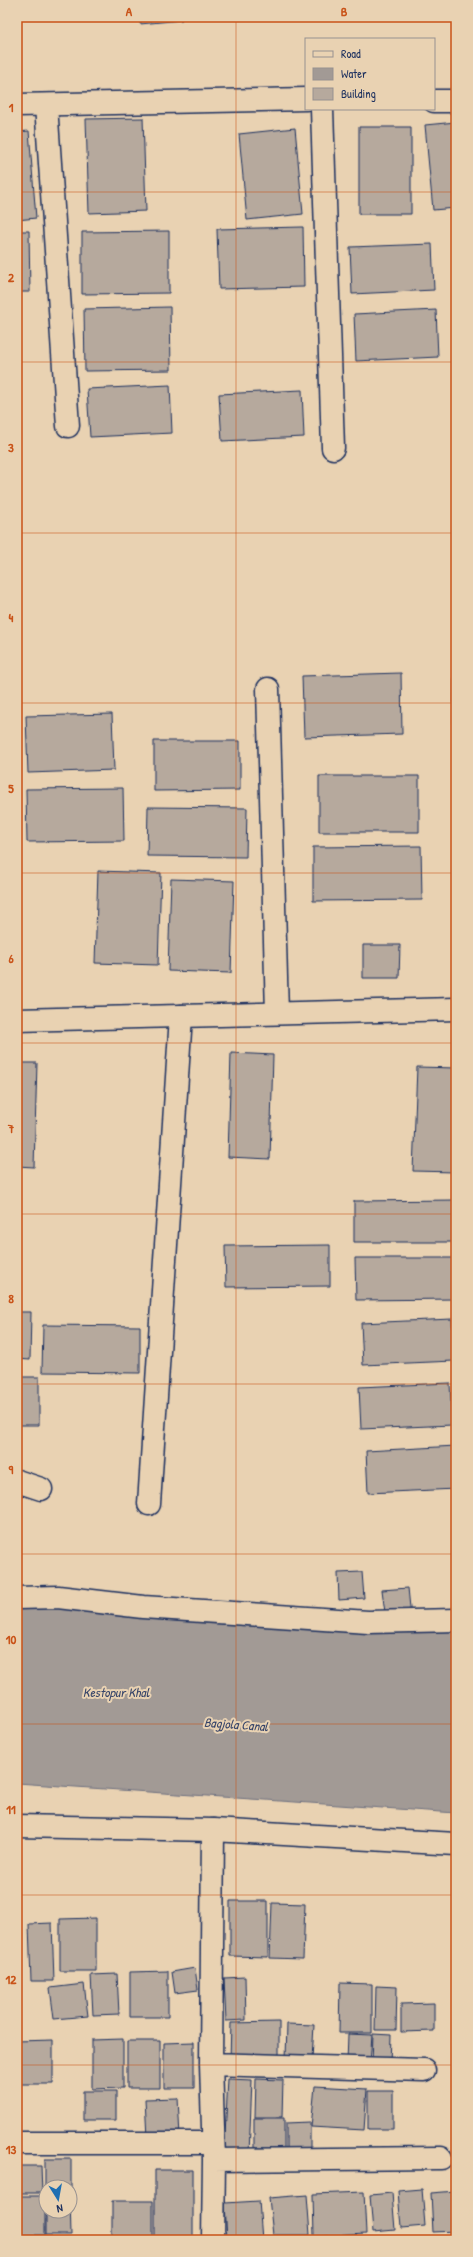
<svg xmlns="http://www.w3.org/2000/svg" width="473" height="2257" viewBox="0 0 473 2257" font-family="'Patrick Hand',sans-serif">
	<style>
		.water { fill: #a29a95; stroke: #6c6f7f }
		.building { fill: #b6a99d; stroke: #1b2f5e }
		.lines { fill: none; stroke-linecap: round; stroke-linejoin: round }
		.minor-casing { stroke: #1b2f5e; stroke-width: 25 }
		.tertiary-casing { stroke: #1b2f5e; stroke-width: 25 }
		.minor { stroke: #e9d2b2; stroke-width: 22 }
		.tertiary { stroke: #e9d2b2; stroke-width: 22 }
		.grid { fill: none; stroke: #c95318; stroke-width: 1; stroke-opacity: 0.55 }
		.labels { text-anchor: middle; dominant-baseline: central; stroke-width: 4; stroke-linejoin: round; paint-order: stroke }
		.water-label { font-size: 13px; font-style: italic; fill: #364469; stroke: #e9d2b2 }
		.neatline { fill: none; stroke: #c95318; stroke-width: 1.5 }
		.grid-label { font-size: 13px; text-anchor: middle; font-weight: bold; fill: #c95318 }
	</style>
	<rect width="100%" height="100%" fill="#e9d2b2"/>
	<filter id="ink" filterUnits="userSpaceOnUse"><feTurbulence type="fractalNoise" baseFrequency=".025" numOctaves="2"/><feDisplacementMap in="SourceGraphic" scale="8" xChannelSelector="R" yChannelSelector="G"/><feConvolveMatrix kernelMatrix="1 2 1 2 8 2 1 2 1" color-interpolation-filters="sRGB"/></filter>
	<g filter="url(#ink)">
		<path class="water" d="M17 1588 456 1621V1813L17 1783Z"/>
		<path class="building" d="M140 17H181L182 20 140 24Z
			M143 118 146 211 89 213 86 119Z
			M456 122V208L433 210 425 125Z
			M359 127H411V214H359Z
			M295 128 303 214 247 220 239 134Z
			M29 131 36 218 17 220V132Z
			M303 227 304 287 219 289 217 229Z
			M17 231H29L30 292H17Z
			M169 231V293L82 294V232Z
			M432 244 434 290 352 294 350 247Z
			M170 307 171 370 85 371 84 309Z
			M436 310 438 357 356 361 354 314Z
			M170 385 172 433 90 437 87 389Z
			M302 390 304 437 222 441 219 394Z
			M401 673 402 734 304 737 302 676Z
			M454 678H456V740H453Z
			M112 714 114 770 28 773 26 716Z
			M154 741H240V790L154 791Z
			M319 776H419V832H319Z
			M123 788 124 841 27 842 26 789Z
			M148 807 247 808 246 857 147 856Z
			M421 846 422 900 313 901V847Z
			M98 871 161 873 158 965 95 963Z
			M171 879 234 881 231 973 168 971Z
			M455 923 456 981H455Z
			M363 945H400L399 978H363Z
			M231 1053 273 1055 270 1159 228 1157Z
			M17 1063H37L34 1167 17 1166Z
			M417 1067 456 1068 455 1172 413 1171Z
			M456 1200V1242H354V1201Z
			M330 1245V1286L226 1287 225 1246Z
			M355 1258H456V1299L356 1300Z
			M17 1312H31L30 1360 17 1359Z
			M452 1319 454 1361 363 1365 361 1323Z
			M43 1325 140 1326V1373L42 1372Z
			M17 1377H39V1425H17Z
			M450 1383 452 1425 361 1429 359 1387Z
			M456 1446V1489L368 1493 366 1451Z
			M362 1572 364 1598 339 1600 338 1573Z
			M408 1588 411 1618 386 1620 382 1590Z
			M230 1901H268V1957L230 1956Z
			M272 1903 305 1904 303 1959 270 1958Z
			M96 1918V1971H60V1919Z
			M52 1923 54 1981H31L29 1924Z
			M195 1968 198 1990 175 1993 172 1972Z
			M168 1971V2017H130V1972Z
			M117 1974 119 2014 93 2015 91 1975Z
			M245 1977 246 2020 226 2021 224 1978Z
			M340 1983 372 1984V2033H339Z
			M84 1984 88 2016 54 2019 50 1988Z
			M376 1986 397 1987 396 2030H375Z
			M434 2003V2031L401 2032V2004Z
			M279 2022V2061H230L231 2023Z
			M287 2024 314 2025 312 2059H286Z
			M348 2034 372 2035 370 2064H347Z
			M373 2034 391 2035 390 2065H372Z
			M123 2039V2088L92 2089V2040Z
			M53 2040V2084H17V2041Z
			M127 2041H160V2088H127Z
			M194 2042V2088H164V2043Z
			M228 2079 252 2080 249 2154H224Z
			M256 2079 283 2080 282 2117H255Z
			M315 2086 367 2089 364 2130 311 2127Z
			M83 2091H116V2120H83Z
			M368 2091H393V2129H368Z
			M178 2098 180 2137 147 2138 145 2099Z
			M254 2118H284V2155H254Z
			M310 2122V2155H286V2123Z
			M45 2159H71V2195L70 2187H46L45 2195Z
			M17 2166H41L42 2193H17Z
			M155 2170H193V2240H155Z
			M422 2189 425 2226 401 2228 398 2191Z
			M456 2191V2231L433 2232 431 2193Z
			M364 2192 366 2234 314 2237 313 2194Z
			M392 2193 395 2230 373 2232 370 2195Z
			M307 2195 310 2235H273L269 2198Z
			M17 2196H45V2235H17Z
			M70 2197 71 2235H46V2211H70Z
			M112 2201H153V2240H112Z
			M259 2201 262 2240H227L225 2203Z"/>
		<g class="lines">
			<g class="minor-casing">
				<path id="minor" d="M434 101H456
					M17 105 306 99
					M46 105 68 426
					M322 109 333 448
					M268 689 277 1013
					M17 1481 41 1489
					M149 1504 181 1016
					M17 1598 58 1597 143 1607 368 1622 456 1620
					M211 2064 424 2070
					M17 2143H213
					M214 2160 441 2158
					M213 2240 214 2160 211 2064 213 1830"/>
			</g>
			<g class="tertiary-casing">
				<path id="tertiary" d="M17 1020 456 1009
					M17 1826 213 1830 456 1844"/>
			</g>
			<use href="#minor" class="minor"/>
			<use href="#tertiary" class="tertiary"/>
		</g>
	</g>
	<path class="grid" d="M236 17V2240M17 192H456M17 362H456M17 533H456M17 703H456M17 873H456M17 1043H456M17 1214H456M17 1384H456M17 1554H456M17 1724H456M17 1895H456M17 2065H456"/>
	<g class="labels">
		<g class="water-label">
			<text x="116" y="1692">Kestopur Khal</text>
			<text transform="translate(236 1724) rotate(4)">Bagjola Canal</text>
		</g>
	</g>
	<rect width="473" height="2257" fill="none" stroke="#e9d2b2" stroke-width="44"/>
	<rect x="305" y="38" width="130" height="72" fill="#e9d2b2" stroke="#979190"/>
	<rect x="313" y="51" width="20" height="6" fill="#e9d2b2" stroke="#979190"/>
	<text x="341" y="58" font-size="12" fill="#1b2f5e">Road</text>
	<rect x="313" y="68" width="20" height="12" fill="#a29a95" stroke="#979190"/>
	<text x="341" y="78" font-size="12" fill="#1b2f5e">Water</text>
	<rect x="313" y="88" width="20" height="12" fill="#b6a99d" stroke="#979190"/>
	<text x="341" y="98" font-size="12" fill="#1b2f5e">Building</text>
	<g transform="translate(58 2199) rotate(169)"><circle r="19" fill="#e9d2b2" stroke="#979190"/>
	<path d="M0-3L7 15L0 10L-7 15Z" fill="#1f6fb2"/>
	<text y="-6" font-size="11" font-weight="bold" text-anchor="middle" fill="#1b2f5e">N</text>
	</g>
	<rect x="22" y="22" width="429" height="2213" class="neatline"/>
	<g class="grid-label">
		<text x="129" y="16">A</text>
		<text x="344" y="16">B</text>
		<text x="11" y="112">1</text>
		<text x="11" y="282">2</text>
		<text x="11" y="452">3</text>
		<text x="11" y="622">4</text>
		<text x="11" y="793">5</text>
		<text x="11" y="963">6</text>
		<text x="11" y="1133">7</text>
		<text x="11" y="1303">8</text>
		<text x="11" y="1474">9</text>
		<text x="11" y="1644">10</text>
		<text x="11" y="1814">11</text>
		<text x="11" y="1984">12</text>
		<text x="11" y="2154">13</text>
	</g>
</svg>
